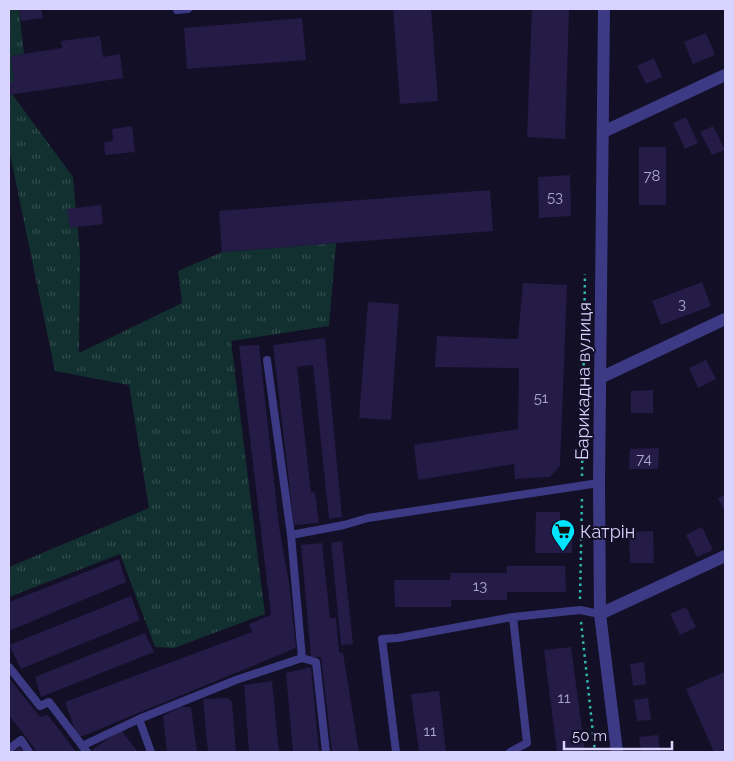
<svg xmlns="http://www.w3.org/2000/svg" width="734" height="761" viewBox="0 0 734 761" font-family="Raleway,sans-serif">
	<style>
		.grass { fill: url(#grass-tufts) }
		.building { fill: #241b47 }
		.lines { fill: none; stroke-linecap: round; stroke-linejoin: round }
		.path { stroke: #2fb8b0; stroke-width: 2.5; stroke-dasharray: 2.5 4; stroke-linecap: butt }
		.service { stroke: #3d3a85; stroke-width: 8 }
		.minor { stroke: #3d3a85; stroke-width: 12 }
		.tertiary { stroke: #3d3a85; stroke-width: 12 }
		.labels { text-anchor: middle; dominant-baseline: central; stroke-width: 4; stroke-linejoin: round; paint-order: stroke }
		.number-label { font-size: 15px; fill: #aca6d1 }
		.street-label { font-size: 18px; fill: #d9d4ff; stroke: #130f26 }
		.poi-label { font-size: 18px; fill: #d9d4ff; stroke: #130f26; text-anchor: start }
	</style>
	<defs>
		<pattern id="grass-tufts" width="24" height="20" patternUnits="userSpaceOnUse" patternTransform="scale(1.25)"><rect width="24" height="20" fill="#12302f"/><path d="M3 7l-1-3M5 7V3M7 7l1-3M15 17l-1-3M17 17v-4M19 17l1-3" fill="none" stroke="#344d4e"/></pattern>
	</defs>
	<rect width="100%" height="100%" fill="#130f26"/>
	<path class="grass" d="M9 9H19L24 54 11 56 14 82H9Z
		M12 94 73 177 80 253 79 353 182 303 178 271 222 252 336 243 329 326 231 341 265 614 174 648 155 647 120 554 9 597V567L149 508 129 385 55 371 9 149V95Z"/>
	<path class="building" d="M19 9H41L43 18 21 21Z
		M393 9H431L438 101 400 104Z
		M532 9H569L565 139 527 137Z
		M302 18 306 60 187 69 184 28Z
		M706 33 715 55 693 64 684 42Z
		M100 36 103 57 120 54 123 78 9 95V82H14L11 56 62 48 61 41Z
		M654 58 662 77 646 84 637 66Z
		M686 117 698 143 685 149 673 123Z
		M132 126 135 152 105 155 104 142 113 141 112 129Z
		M713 126 725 150 712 155 700 132Z
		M639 147H666V205H639Z
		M570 175 571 216 539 218 538 177Z
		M490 190 493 231 222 252 219 211Z
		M101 205 103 224 70 228 67 209Z
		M702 282 711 306 661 325 652 301Z
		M523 283 567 285 560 466 550 477 515 479 514 464 418 480 414 445 518 429 519 368 435 367 437 336 518 339Z
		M368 302 399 304 391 420 359 418Z
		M325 338 342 517 329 519 313 365 297 367 311 493 315 492 319 523 294 525 273 345Z
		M259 345 279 526 289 583 296 648 78 738 65 702 252 632 249 624 271 615 239 346Z
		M706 360 716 379 698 388 689 368Z
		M653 390V413H631V391Z
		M659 448 658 469H629L630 449Z
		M725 495V513L718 498Z
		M536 512H560V531H572V553H535Z
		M702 527 713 550 697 557 686 535Z
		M653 531 654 563H630L629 532Z
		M342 541 353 644 341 645 331 543Z
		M322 543 330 618H336L339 652 343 653 359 752H332L321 657H311L301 545Z
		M119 559 126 582 9 631V602Z
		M507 566H565L566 592H507V600H451V607H395L394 580H450V573H507Z
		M131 596 140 620 21 669 9 645Z
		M686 607 696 627 680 635 670 614Z
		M145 633 154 652 41 697 35 677Z
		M571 647 585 752H557L544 650Z
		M644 662 646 684 633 686 630 664Z
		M311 667 319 752H293L286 673Z
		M724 672 725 752H714L686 689Z
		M9 678 40 717 48 715 76 752H37L9 715Z
		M272 681 279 752H249L244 685Z
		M439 691 446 752H419L411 694Z
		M228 698 232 702 236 752H208L203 699Z
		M648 698 651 720 637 721 634 700Z
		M180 707H191L197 752H167L163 716Z
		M121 730 138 752H93L92 750Z
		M658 735 660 752H641L639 737Z
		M20 747 23 752H12Z"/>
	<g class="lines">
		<path class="path" d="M582 476 585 274
			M580 599 582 497
			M581 622 595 752"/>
		<path class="service" d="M177 10 188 9
			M291 535 344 525 368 518 599 483
			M302 658 316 662 326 752
			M9 667 40 706 49 702 87 752
			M139 719 151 752
			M82 746 139 719 236 680 302 658 291 535 267 360
			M9 749 21 740 29 752
			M396 752 382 639 398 638 513 617 580 610 600 614
			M510 752 527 743 513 617"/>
		<path class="minor" d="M603 132 725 75
			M600 378 725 319
			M600 614 725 556"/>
		<path class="tertiary" d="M604 9 599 483 600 614 617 752"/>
	</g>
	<defs>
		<g id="supermarket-pin" transform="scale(1.25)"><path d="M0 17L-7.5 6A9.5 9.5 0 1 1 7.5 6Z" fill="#00e5ff" stroke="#130f26"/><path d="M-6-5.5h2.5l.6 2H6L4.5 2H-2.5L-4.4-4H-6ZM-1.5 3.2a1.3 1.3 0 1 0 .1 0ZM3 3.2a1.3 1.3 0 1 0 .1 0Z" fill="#111"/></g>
	</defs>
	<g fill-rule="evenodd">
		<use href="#supermarket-pin" x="563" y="531"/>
	</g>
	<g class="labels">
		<g class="number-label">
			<text x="652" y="176">78</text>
			<text x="555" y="197">53</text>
			<text x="682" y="304">3</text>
			<text x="541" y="398">51</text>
			<text x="644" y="459">74</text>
			<text x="480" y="586">13</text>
			<text x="564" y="698">11</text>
			<text x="430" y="731">11</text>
		</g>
		<g class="street-label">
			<text transform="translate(583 381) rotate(-89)">Барикадна вулиця</text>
		</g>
		<g class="poi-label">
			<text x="580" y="531">Катрін</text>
		</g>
	</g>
	<rect width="734" height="761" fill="none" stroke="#d9d4ff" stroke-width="20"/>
	<path d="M564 741v8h108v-8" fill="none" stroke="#d9d4ff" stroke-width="2.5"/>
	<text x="572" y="741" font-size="15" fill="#d9d4ff" stroke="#130f26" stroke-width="4" paint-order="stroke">50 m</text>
</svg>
